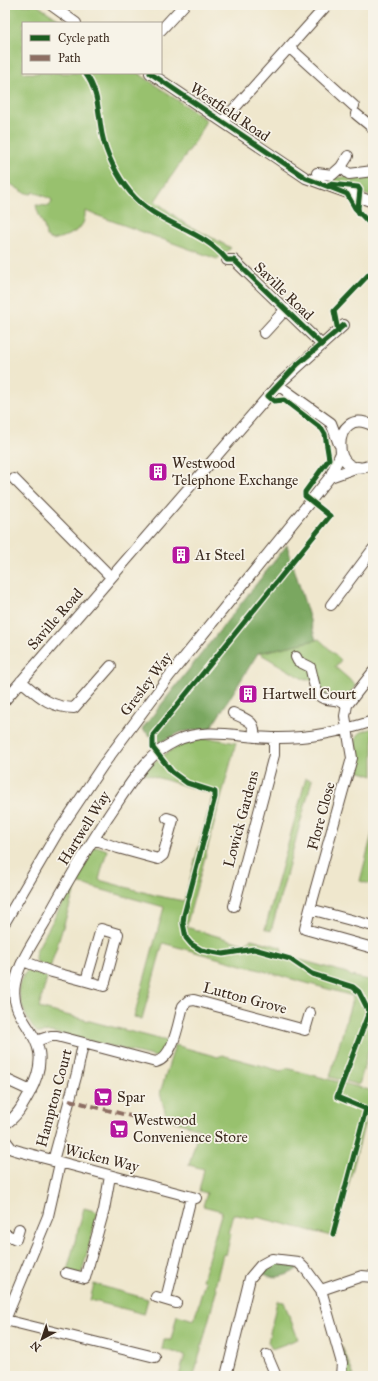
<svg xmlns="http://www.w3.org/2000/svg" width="378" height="1381" viewBox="0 0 378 1381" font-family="'IM FELL Great Primer',serif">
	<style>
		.green { fill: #98c16e; stroke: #6a7646 }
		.forest { fill: #7aa761; stroke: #5a6840 }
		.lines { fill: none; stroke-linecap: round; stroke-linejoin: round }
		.minor-casing { stroke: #564638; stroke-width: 12 }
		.minor { stroke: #fff; stroke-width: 10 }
		.quiet { stroke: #8d6e63; stroke-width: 4; stroke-dasharray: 8 4; stroke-linecap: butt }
		.cycleway-casing { stroke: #f7f3e8; stroke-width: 8 }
		.cycleway { stroke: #1b5e20; stroke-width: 5 }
		.labels { text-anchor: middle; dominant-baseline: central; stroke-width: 3.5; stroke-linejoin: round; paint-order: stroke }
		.street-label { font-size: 15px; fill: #3b2a1e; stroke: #f7f3e8 }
		.poi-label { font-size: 15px; fill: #3b2a1e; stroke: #f7f3e8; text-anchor: start }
	</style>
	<rect width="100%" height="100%" fill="#f7f3e8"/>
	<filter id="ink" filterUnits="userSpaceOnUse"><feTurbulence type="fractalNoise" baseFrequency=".025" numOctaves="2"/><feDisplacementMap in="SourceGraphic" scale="8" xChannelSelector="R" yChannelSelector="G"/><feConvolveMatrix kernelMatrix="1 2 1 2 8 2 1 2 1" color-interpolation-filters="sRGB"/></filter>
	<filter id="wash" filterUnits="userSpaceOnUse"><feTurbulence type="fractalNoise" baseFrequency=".012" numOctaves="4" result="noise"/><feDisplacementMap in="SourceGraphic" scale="16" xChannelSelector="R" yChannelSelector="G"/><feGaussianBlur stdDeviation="0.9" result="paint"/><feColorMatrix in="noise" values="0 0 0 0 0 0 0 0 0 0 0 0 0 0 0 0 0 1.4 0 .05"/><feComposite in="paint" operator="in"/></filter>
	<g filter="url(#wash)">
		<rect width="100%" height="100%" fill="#efe7cd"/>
		<path class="green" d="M5 5H37L64 23H23V73H138L206 120 199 135 155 201 184 223 231 248 217 259 85 211C86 231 70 235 53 240L46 237C46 225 38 217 36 205L49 206 52 202 51 199 34 192 31 194C21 193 15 185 5 182Z
			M373 175V197L309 176 331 178Z
			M319 639 341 660 335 667 356 685 347 697 324 694 318 679 305 680 259 653Z
			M373 728V776L355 770C356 762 353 739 358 735 361 731 368 730 373 728Z
			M196 739H215L236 743 186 927 244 944 251 939 281 947 283 955 347 973 351 976 373 981V1034L359 1085 330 1077 353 996 163 943 142 1019 134 1017 164 907 77 883 50 968 37 962 35 957 36 951 74 882 72 881 93 848 99 847 107 850 99 880 158 896 184 901 213 794 142 773C158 757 174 747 196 739Z
			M306 778 312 780 271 931 265 929Z
			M373 830V885L360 881Z
			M28 971 47 977 39 1008 167 1041 164 1051 156 1057 51 1032 38 1033C29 1027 19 1001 19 990 18 984 22 978 25 973Z
			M175 1045 218 1057 222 1055 281 1071 286 1068 373 1091 335 1237 257 1217 255 1219 233 1214 228 1233 231 1234 226 1255 223 1254 215 1287 217 1288 194 1376H179L185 1355 162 1349 164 1340H171L177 1315 194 1320 205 1281 202 1280 222 1211 203 1206 207 1193 199 1191 204 1169 189 1165 199 1129 167 1119 160 1093Z
			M84 1208 98 1212 82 1272 79 1274 67 1271Z
			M94 1284 148 1299 144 1314 90 1300Z
			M277 1301 284 1302 298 1339 272 1349 268 1342Z
			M342 1347 354 1376H346Z"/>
		<path class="forest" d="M287 545 316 640 258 653 211 728 181 732 159 743 142 729Z
			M271 1262 293 1265 299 1269C285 1276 272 1282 259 1270Z"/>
	</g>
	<g filter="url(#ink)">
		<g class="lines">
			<g class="minor-casing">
				<path id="minor" d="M51 5 76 23
					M161 30 184 5
					M289 47 354 106
					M150 73 306 178 373 202
					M356 114 373 128
					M223 121 327 5
					M341 167 348 156
					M317 173 332 175 341 167 349 174 373 171
					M227 260H234L322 345
					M264 333 286 309
					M278 385 331 423 339 444
					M373 426C331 402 328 486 373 464
					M330 477 358 467
					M14 479 111 577
					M331 605 373 549
					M296 657 298 661 310 667C313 675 314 695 323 698 332 701 339 698 347 705
					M21 681C39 696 49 707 74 708L111 666
					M5 700 278 385 344 325
					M233 713C246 720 256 720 254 737
					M94 839 118 848 158 859 163 855 173 820 167 818
					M234 906 274 755V738
					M310 909 352 758 345 716 347 705 373 672
					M5 922 56 835 103 765 170 675 330 477 341 453
					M373 926 310 909 305 929 373 948
					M23 961 52 972 86 981 101 929 118 934 104 986 86 981
					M36 1041 51 1036H57L156 1062C174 1057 178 1023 183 1006L188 1001 194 1000 305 1030 310 1013
					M5 1079 31 1091
					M5 1124C17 1117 23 1105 29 1094 62 1033 7 1028 15 984 19 962 34 941 45 922 64 887 85 852 107 818 120 799 132 779 147 762 155 753 166 746 176 741 206 726 242 738 273 738 308 739 340 732 373 721
					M5 1140 12 1149 22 1152 196 1198
					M53 1161 77 1073 83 1044
					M5 1234 16 1239 19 1229
					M66 1273 85 1278 104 1210 110 1176
					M321 1290 362 1276 373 1277
					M156 1297 176 1303
					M166 1299 191 1197
					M5 1320 48 1216 60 1163
					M5 1320 155 1357
					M267 1355 276 1376
					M226 1376 250 1278 261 1265 272 1259 298 1262 307 1271 321 1290 342 1363 341 1376"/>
			</g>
			<use href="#minor" class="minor"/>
			<path class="quiet" d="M69 1100 161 1124"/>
			<g class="cycleway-casing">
				<path id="cycleway" d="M85 73C99 91 98 113 102 134 106 154 117 176 130 192 156 225 202 228 227 260H234L322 345
					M150 73 306 178 347 194 355 208 373 227
					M330 184 358 187 360 190 358 208 359 214
					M338 331 334 311 373 270
					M333 1234 366 1109 337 1097 369 1012 359 992 353 987 312 974 290 959 254 949 223 954 201 950 191 944 186 938 183 923 184 915 215 797V792L187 783 172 772 153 748V735L330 516 305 496V492L329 459 325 434 322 429 284 400 274 401 268 396 298 364 344 325"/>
			</g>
			<use href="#cycleway" class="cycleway"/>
		</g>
	</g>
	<defs>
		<g id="building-square" transform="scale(1)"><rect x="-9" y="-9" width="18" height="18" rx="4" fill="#b5179e" stroke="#f7f3e8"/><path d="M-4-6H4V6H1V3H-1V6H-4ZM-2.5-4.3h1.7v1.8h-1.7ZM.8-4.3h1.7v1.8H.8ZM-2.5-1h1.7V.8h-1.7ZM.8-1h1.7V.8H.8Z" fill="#fff"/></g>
		<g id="supermarket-square" transform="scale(1)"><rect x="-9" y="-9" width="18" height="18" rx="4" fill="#b5179e" stroke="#f7f3e8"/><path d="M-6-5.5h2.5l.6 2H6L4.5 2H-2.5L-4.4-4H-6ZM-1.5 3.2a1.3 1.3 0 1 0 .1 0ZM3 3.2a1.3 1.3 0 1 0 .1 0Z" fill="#fff"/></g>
	</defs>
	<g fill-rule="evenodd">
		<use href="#building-square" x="158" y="472"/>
		<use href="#building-square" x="181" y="555"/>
		<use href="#building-square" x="248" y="694"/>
		<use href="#supermarket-square" x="103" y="1097"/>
		<use href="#supermarket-square" x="119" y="1129"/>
	</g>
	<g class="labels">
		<g class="street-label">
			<text transform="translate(230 112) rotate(34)">Westfield Road</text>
			<text transform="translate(284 291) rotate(44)">Saville Road</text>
			<text transform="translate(55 619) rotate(-49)">Saville Road</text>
			<text transform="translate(146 684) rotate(-53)">Gresley Way</text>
			<text transform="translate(321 816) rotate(-75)">Flore Close</text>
			<text transform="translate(241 819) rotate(-75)">Lowick Gardens</text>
			<text transform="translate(84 828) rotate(-58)">Hartwell Way</text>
			<text transform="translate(245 998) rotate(15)">Lutton Grove</text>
			<text transform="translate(54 1098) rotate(-75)">Hampton Court</text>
			<text transform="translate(102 1158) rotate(14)">Wicken Way</text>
		</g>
		<g class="poi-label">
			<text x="172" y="463">Westwood<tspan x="172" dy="17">Telephone Exchange</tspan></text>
			<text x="195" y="555">A1 Steel</text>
			<text x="262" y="694">Hartwell Court</text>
			<text x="117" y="1097">Spar</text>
			<text x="133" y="1120">Westwood<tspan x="133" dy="17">Convenience Store</tspan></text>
		</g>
	</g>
	<rect width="378" height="1381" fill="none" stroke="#f7f3e8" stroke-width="20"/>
	<rect x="22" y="22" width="140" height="52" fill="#f7f3e8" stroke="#aca397"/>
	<rect x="30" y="35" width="20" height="6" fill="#1b5e20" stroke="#aca397"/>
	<text x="58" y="42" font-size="12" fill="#3b2a1e">Cycle path</text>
	<rect x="30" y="55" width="20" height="6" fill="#8d6e63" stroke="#aca397"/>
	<text x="58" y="62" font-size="12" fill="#3b2a1e">Path</text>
	<g transform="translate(42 1339) rotate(220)" stroke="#f7f3e8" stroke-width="3" paint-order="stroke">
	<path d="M0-3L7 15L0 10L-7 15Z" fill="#3b2a1e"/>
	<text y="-6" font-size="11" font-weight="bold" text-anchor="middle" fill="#3b2a1e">N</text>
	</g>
</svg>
